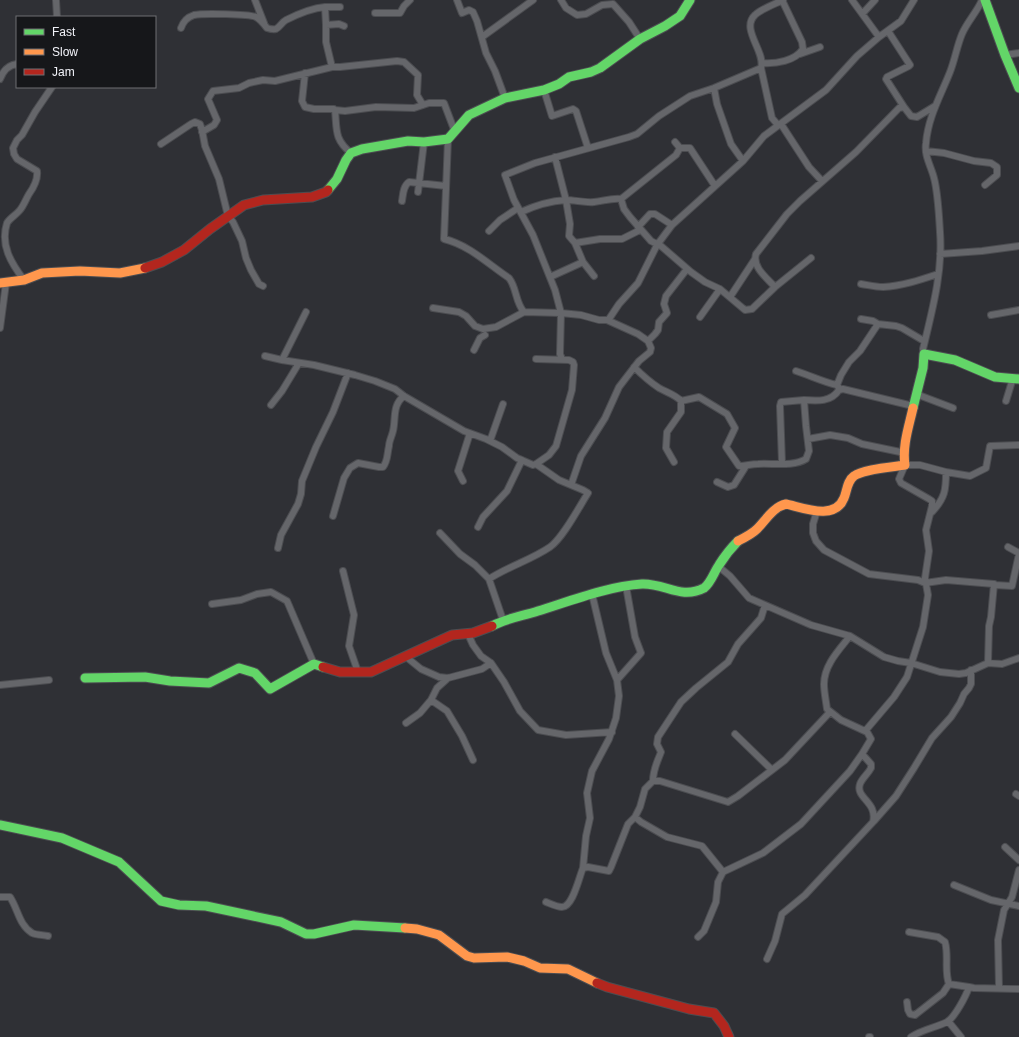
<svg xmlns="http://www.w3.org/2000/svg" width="1019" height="1037" viewBox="0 0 1019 1037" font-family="Arial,sans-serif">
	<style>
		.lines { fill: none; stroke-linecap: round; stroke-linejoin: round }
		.street-casing { stroke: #4c4d51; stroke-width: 8 }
		.fast-casing { stroke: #4c4d51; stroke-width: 11 }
		.slow-casing { stroke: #4c4d51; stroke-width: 11 }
		.jam-casing { stroke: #4c4d51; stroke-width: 11 }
		.street { stroke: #65666a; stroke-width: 6 }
		.fast { stroke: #63d668; stroke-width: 9 }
		.slow { stroke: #ff974d; stroke-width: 9 }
		.jam { stroke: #b3261e; stroke-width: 9 }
	</style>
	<rect width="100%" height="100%" fill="#2f3035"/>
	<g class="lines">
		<g class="street-casing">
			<path id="street" d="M56 0 57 17
				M255 0 264 23
				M457 0 462 13 469 10 473 12 477 21 486 53 495 71 505 98
				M561 0 566 8 577 15 586 14 602 5 613 4 629 22 640 39
				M852 0 879 37
				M325 7H340
				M375 13H400L404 6 410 0
				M863 13 875 0
				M326 25V42L332 67
				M181 28C183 22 188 17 194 15 202 13 249 14 256 17 261 20 264 24 267 28 270 29 273 30 276 29 280 27 282 22 286 20 298 14 312 8 325 7L326 25 339 24 344 26
				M888 31 910 65 909 66 887 77 886 79 904 107
				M482 37 533 0
				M800 54 820 47
				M1005 55 1019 53
				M762 63C776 64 795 61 803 49L802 42 782 0
				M305 73 302 101 305 107 314 109H334L335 110C337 130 334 139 351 153
				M0 79C3 71 8 65 17 64
				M714 88 717 104 731 144 743 161
				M544 90 552 116 573 109 576 111 588 148
				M335 110 345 111 376 107 414 108 429 103H444L455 132
				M781 124 809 167 822 181
				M778 125 772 118 761 68C766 52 740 29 755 15 761 9 775 4 783 0
				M202 132 214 125 217 120 208 99 213 91 239 88 249 83 263 80 275 81 332 67H340L397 61 404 62 418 75 417 95 423 105
				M448 139 444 239C469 245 488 264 509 278 517 288 515 302 524 312
				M675 142 680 148
				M161 144 191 124 195 122 200 124 202 130 205 146 219 179 228 216 233 222 242 241 246 258 251 270 259 284 263 286
				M680 148H690L715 186
				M926 151 944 153 974 161 991 163 997 167V175L985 185
				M555 157 566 200 570 224 569 236 575 243 583 262 594 276
				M418 192 424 142
				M621 199 624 209 630 217 651 241 661 246 691 272 705 282 720 289 745 310 752 309 775 287 811 258
				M402 201C403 195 403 186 409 182L446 186
				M521 212C534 206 551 201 566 200 575 200 585 203 594 202 604 201 611 198 621 199L676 155 680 148
				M638 227 650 214H655L672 225
				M489 231 500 220 518 208
				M575 243 600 239H622L640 230
				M940 254 982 251 1019 246
				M550 277 583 262
				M24 280C11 263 0 245 7 223 10 218 16 215 20 210 24 205 26 199 29 194 34 187 38 179 37 171L17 159 14 154 13 148 17 140 22 135 35 112 52 87
				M861 284C868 285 875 287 883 287 902 286 920 280 938 274
				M775 287C767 278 752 267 756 254L787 214 800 201 856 152 899 108 904 107 911 116 917 117 935 106
				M730 297 755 259
				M433 308 459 312 466 316 475 326 483 329 496 327 524 312 561 313 581 315 599 320H607L638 334 648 341 651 348 650 352 639 361 619 387 605 418 581 456 571 485
				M991 315 1019 310
				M700 317 720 289
				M861 319 873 321 878 324 896 326 902 328 924 341
				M607 320 609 319 619 304 638 283 657 245 672 225 743 161 764 136 826 90 857 56 879 37 901 21 914 0
				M0 328 6 283
				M648 341 655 334 658 330 659 322 667 313 664 304 666 296 687 269
				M474 350 480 338 485 335
				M924 354 923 349C932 311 943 272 940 232 939 216 938 193 934 178 931 166 924 156 926 143 928 117 941 95 950 72 955 59 957 46 962 34 967 22 977 12 982 0
				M265 356 282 360 314 365 355 375 375 381 395 389 404 396 464 431 486 439 502 447 517 458 533 465 536 464 549 455 556 446 572 390 574 365 573 362 569 360 536 359
				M562 359 560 354 561 313 555 290 533 235 514 200 505 175 535 163 629 137 637 134 659 116 690 96 714 88 761 68
				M282 360 306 312
				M634 367C642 375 650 382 659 388 666 392 676 395 681 401V412L667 432 666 448 674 462
				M796 371C809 375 823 382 837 385L839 388
				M837 385 841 375 849 362 860 351 878 324
				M916 394 953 408
				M681 401 699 397 727 414 735 428 726 447 739 466C746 466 751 464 758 464 773 463 793 467 806 459L809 451 806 426 804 400C818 401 831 402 839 390L843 389 913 406
				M1006 401 1013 378
				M271 405 282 391 299 363
				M808 439 830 435 848 438 862 444 905 453
				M490 441 503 404
				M782 463 780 406 781 402 804 400
				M463 481 458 471 470 433
				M717 482 728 487 734 485 746 466
				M817 511 813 524V533L816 541 824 550 869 574 918 580 925 583 946 580 994 584 991 617 989 626 988 663
				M932 512C945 498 946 490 946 472
				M333 516 344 478 350 468 358 463 379 467H383C388 461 387 454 389 446 389 441 392 436 393 431 396 419 392 405 404 396
				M478 527 483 517 507 491 522 460
				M440 533 460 554 475 565 489 579 503 620
				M1008 547 1019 553
				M278 548 281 535 298 504 301 494 302 481 316 447 333 412 348 373
				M718 566 730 576 749 598 811 625 850 636 884 657 898 661 911 663 940 672 959 674 966 673 988 663 1002 664 1019 658
				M343 571 354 615 349 646 358 672
				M489 579C509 566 531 560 550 547 563 538 579 507 588 493L583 490 559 480 536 464
				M995 585 1012 586 1019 554
				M592 594 606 653 617 680
				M212 604 241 600 257 594 271 592 287 601 314 664
				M468 634 473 645 481 656 491 663 504 682 520 711 538 730 566 735 612 732
				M850 636C839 650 824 665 824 684 824 692 826 701 827 709L841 720 867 732
				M405 656 421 669 439 677 448 678 482 669 491 663
				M0 685 49 680
				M431 700 447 711 462 736 473 760
				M406 723 420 713 431 700 437 688 448 678
				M735 734 772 770
				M653 781C653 769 657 763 661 752L657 744 658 737 681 702 696 688 728 662 738 644 761 618 765 605
				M1016 794 1019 796
				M635 817 641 822 667 837 702 846 723 872
				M874 821 896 796 914 768 932 738 951 717 960 703 964 694 969 688 971 684V670
				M1005 847 1019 860
				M583 868 586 836 590 818 587 793 592 771 609 739 616 718 619 696 617 680 641 653 635 637 626 586
				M954 885 991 900 1019 906
				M0 897H10C18 909 19 925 32 933 36 935 44 935 48 936
				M546 902C551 904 557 907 562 907 573 907 579 877 583 868L588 867 609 871 611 867 628 824 635 817 640 807 645 789 653 781H660L728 802 738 796 785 760 830 712
				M909 932 938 937 945 942C949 956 944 971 949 984L969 987
				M698 937 704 931 716 902 718 882 723 872 763 853 801 824 850 771 862 754 871 739 866 730 894 697 907 677 923 627 928 595 925 578 929 551 926 530 932 506V501L929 499 901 483 899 479 905 465H920L946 472 970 476 986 468 990 446 1019 445
				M767 959 775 941 782 914 805 895 873 822C878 802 855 798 860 784 862 778 868 774 871 768V764L862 754
				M999 988 998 940 1004 910 1012 897 1019 870
				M907 1002 908 1010 910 1014 915 1015 943 993 949 984
				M948 1021 961 1037
				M869 1037H870
				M911 1037C923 1029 935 1028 947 1022 955 1017 966 996 969 987L974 988 1019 989"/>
		</g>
		<g class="fast-casing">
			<path id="fast" d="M985 0 1005 55 1019 88
				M328 190 337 179 346 160 351 153 362 149 408 141 424 142 448 139 469 115 505 98 544 90 559 84 569 77 591 72 600 68 640 39 665 26 680 16 690 0
				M913 408 923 368 924 354 955 360 995 377 1019 379
				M492 626C507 618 523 616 538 611 570 601 609 586 642 584 665 583 681 600 704 588 711 583 714 572 719 565 724 557 731 548 738 541
				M85 678 145 677 170 681 209 683 239 668 255 673 270 689 314 664 323 667
				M0 825 62 838 119 862 161 901 179 905 206 906 281 922 306 934H314L354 925 405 928"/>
		</g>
		<g class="slow-casing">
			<path id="slow" d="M0 283 24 280 42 273 80 271 120 273 145 268
				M738 541C744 538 752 534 757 529 766 520 773 507 786 504 804 508 835 521 844 498 847 491 847 481 854 476 863 469 893 467 905 465 902 446 909 426 913 408
				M405 928 417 929 439 935 467 956 474 958 507 957 524 961 540 968 568 969 597 983"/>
		</g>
		<g class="jam-casing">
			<path id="jam" d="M145 268 162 262 184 250 210 229 244 205 263 200 312 197 326 192 328 190
				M323 667 340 672H371L452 635 473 633 492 626
				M597 983 607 987 689 1009 714 1013 724 1026 729 1037"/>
		</g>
		<use href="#street" class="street"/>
		<use href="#fast" class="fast"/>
		<use href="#slow" class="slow"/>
		<use href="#jam" class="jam"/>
	</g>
	<rect x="16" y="16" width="140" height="72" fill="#16171a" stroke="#6e6f73"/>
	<rect x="24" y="29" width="20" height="6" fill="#63d668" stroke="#6e6f73"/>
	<text x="52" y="36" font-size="12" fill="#f2f3f9">Fast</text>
	<rect x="24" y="49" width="20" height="6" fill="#ff974d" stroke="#6e6f73"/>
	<text x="52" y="56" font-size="12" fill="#f2f3f9">Slow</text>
	<rect x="24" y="69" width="20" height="6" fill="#b3261e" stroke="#6e6f73"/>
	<text x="52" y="76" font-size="12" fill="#f2f3f9">Jam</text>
</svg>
